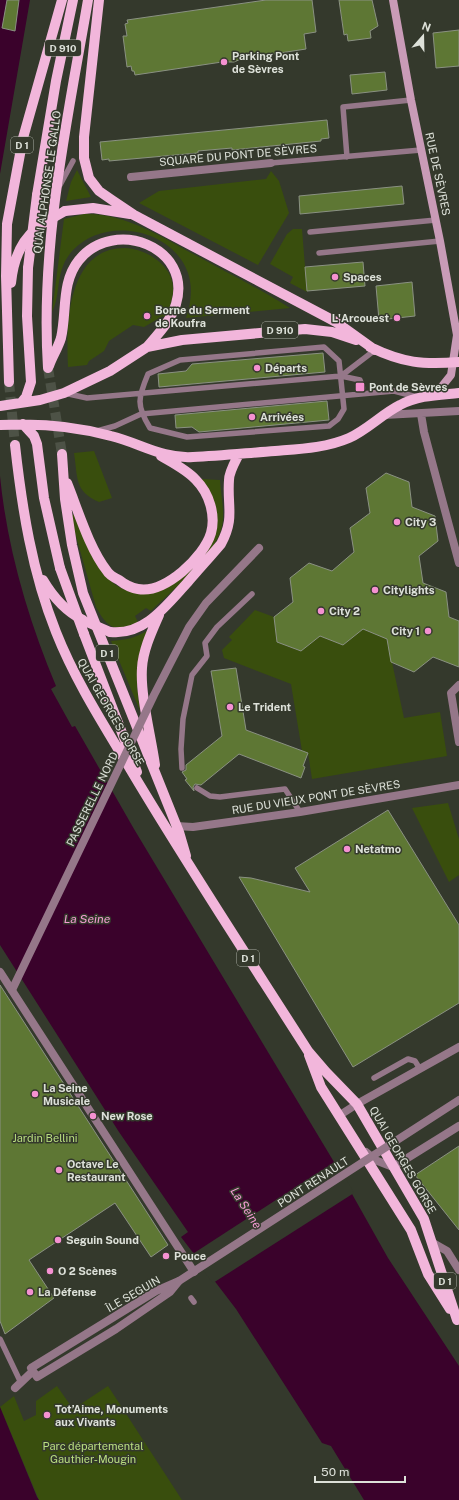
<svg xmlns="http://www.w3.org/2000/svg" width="459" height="1500" viewBox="0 0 459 1500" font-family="'Public Sans',sans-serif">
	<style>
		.green { fill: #394e0d }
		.water { fill: #3a022b }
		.pier { fill: #34392c }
		.building { fill: #5e7734; stroke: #8a9182 }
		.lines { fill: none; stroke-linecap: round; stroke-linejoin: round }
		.primary-tunnel { stroke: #4d5246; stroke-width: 10; stroke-dasharray: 10 5; stroke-linecap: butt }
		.lane { stroke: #957789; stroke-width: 5.5 }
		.street { stroke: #957789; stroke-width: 8 }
		.secondary { stroke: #c99bb7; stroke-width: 8 }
		.primary { stroke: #f2b6db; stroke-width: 10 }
		.street-bridge { stroke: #957789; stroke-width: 8 }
		.primary-bridge { stroke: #f2b6db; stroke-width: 10 }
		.poi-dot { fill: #f591d1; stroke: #34392c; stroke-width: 1.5 }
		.labels { text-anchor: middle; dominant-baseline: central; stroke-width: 3; stroke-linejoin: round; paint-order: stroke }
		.shield { fill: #34392c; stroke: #aaafa5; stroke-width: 1 }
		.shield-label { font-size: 10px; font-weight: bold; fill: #dde1d9 }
		.poi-label { font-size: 11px; font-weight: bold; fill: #dde1d9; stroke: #34392c; text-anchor: start }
		.street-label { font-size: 11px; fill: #dde1d9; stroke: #34392c }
		.park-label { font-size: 11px; fill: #badf80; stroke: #34392c }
		.water-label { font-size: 12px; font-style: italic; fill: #f69cd5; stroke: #34392c }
	</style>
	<rect width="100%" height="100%" fill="#34392c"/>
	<path class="green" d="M77 170 91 197 66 201 71 182Z
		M271 171 279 181 289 213 258 265 139 203 159 191 266 179Z
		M84 214C126 213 161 237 197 256 228 273 260 289 290 308L186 318C191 303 193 288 188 273 172 228 105 216 73 250 54 271 62 292 52 312L64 219Z
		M293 229H302L307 292 290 283 293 277 270 264 287 234Z
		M125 248C147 249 174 266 173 290 173 300 169 308 165 317L163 316 144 327 133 325 109 341 104 351 89 361 87 365 68 367C66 324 67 248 125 248Z
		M94 451 112 498 99 502C74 491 78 478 74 453Z
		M201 479 220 480C221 495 225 512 222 526 217 554 171 591 151 611L146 608 135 616 138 622C115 633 107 628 96 607L70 515H76C87 540 96 577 123 589 133 593 143 592 154 592L215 535C219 512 214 497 201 479Z
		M255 610 274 617 277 642 300 651 320 636 343 645 363 629 387 639 404 718 440 712 447 756 312 779 308 753 302 751 291 684 224 658 222 650 232 640 229 637Z
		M148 630 137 667V687L140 711 111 641C125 640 136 638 148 630Z
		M448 803 459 839V875L449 882 412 808Z
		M57 1386 73 1409 108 1386 182 1500H39L0 1407 14 1396 24 1421 36 1415V1401Z"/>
	<path class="water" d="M0 0H30L0 174Z
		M0 476C7 548 28 619 56 686L51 689 72 727 75 726 134 829 334 1162 388 1258 459 1366V1500H364L331 1446 322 1443 236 1309 181 1237 188 1232 119 1132 0 945Z
		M0 1407 37 1497 39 1500H0Z"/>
	<path class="pier" d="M336 1161 354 1193 213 1283 191 1255Z"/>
	<path class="building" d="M7 0H19L15 31 2 28Z
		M266 0H312L316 32 304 34 306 49 241 59 234 62H222L135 75 134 71H132L131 66 127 67 123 36H127L125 24 128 23 127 20Z
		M339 0H372L378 26 370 31 371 38 348 41 347 34 344 35Z
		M459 30V66L436 68 433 33Z
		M385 72 387 90 352 94 350 75Z
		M327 120 329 138 321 139V141L232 150V148L198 151V153L109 161V159L102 160 100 142Z
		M402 186 404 204 300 214 299 196Z
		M363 262 365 286 307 291 305 267Z
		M412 282 415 316 379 320 376 286Z
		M323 353 325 372 159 387 158 374 186 371 192 364Z
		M327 401 329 420 199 432 192 427 176 428 175 415Z
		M386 473 409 482 412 507 435 516 438 541 419 556 423 583 446 592 449 617 459 621V667L433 657 414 672 391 662 387 639 363 629 343 645 320 636 301 651 277 642 274 617 293 602 290 578 309 563 332 571 354 552 350 528 370 513 366 488Z
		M236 668 246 730 308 753 303 766 305 767 301 778 239 754 201 785 195 784 193 787 194 791 185 780 187 779 182 772 186 770V765L222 736 211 671Z
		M388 810 459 925V1003L353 1067 239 877 251 878 310 892 295 868Z
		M0 985 168 1245 151 1257 115 1203 29 1260 54 1298 5 1334 0 1321Z
		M459 1146V1230L415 1175Z"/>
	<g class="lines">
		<path class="primary-tunnel" d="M48 368 62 454
			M9 382 15 445"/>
		<path class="lane" d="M347 157 343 107 411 100
			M271 163 421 150
			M60 185 73 161
			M310 232 436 220
			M319 253 440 241
			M324 347 339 361 344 409 338 419 329 426 187 437 150 428C136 405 138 398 148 374L180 360Z
			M341 376 375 350
			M64 393 87 398 341 376 360 380 363 388 357 394
			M97 431 115 426 141 414 394 391 417 397
			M182 768 181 749 183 719 192 675 207 656 205 643 217 627 252 594
			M197 788 210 796 220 797 285 789 300 812
			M374 1078 408 1059 415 1061 420 1069
			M191 1298 194 1302
			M0 1339 21 1383"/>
		<path class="street" d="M131 177 271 163
			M421 414 424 432 459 563
			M384 415 459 411
			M459 685 451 693 459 742
			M176 826 193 827 300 812 459 785
			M0 972 194 1272
			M340 1115 357 1104 459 1047
			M366 1152 375 1160 393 1167 459 1126
			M433 1243 447 1251 459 1270
			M179 1281 170 1292 116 1329 37 1377 31 1368 156 1291Z
			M15 1388 33 1371"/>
		<path class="secondary" d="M393 0 411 100 440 241 457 335 451 375 435 395"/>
		<path class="primary" d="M99 0 84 137V158L89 178 99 191 112 200 134 215 336 322 375 350
			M37 195 56 81 73 0
			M65 211 93 208 130 214
			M11 283C13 263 20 242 36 229
			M370 347C403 363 423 365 459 362
			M49 366C52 357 58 348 61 338 67 312 61 282 79 260 114 217 193 247 176 304 171 321 158 334 147 347
			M48 368C40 244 67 122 88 0
			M9 382 6 276 7 224 23 138 62 0
			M21 403 26 397 31 382 27 316 28 268
			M0 406 40 400 64 393 110 371 147 347 182 340 305 329 332 332 356 340
			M23 424 34 436 37 444 44 498 60 568
			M0 425C37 423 76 426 111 436 140 443 162 459 193 457 220 456 247 453 275 451 299 449 326 448 349 438 367 430 382 414 400 405 418 395 439 395 459 393
			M15 445C22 508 32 572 56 632 75 680 102 722 129 767 186 863 248 957 308 1051L326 1072 357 1104 424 1219 457 1320
			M62 454 65 499 72 545 83 593 179 832 186 856
			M67 483C78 510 89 548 107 571 109 575 115 578 119 580 124 584 132 588 138 589 165 594 204 557 211 533 216 515 209 493 196 480 187 470 173 463 161 456
			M43 580C53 597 65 611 83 620
			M110 632C144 636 166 606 187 583 198 570 210 557 221 544 235 518 227 507 229 480 229 472 235 462 239 454
			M84 634 137 772
			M155 765C151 736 140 695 142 668 143 650 152 631 159 615
			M309 1055 321 1087 411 1230 428 1274 450 1309"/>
		<path class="street-bridge" d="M12 990 154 695 189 627 206 603 259 548
			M179 1281 459 1100"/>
		<path class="primary-bridge" d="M42 224 65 211
			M28 268 37 195
			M60 568 84 634
			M87 622 110 632"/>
	</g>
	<g class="poi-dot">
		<circle cx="224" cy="62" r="4"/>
		<circle cx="335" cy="277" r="4"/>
		<circle cx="147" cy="316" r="4"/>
		<circle cx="397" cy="318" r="4"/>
		<circle cx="257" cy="368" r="4"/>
		<rect x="355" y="382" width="10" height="10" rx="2"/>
		<circle cx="252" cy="417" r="4"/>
		<circle cx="397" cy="522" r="4"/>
		<circle cx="375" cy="590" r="4"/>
		<circle cx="321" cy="611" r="4"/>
		<circle cx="428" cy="631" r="4"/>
		<circle cx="230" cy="707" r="4"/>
		<circle cx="347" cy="849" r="4"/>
		<circle cx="35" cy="1094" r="4"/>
		<circle cx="93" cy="1116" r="4"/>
		<circle cx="59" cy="1170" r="4"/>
		<circle cx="58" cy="1240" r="4"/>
		<circle cx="166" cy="1256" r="4"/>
		<circle cx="50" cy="1271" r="4"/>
		<circle cx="30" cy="1292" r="4"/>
		<circle cx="47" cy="1415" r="4"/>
	</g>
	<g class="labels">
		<g class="shield">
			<rect x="45" y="40" width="36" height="16" rx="3"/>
			<rect x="11" y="137" width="22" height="16" rx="3"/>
			<rect x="262" y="322" width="36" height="16" rx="3"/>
			<rect x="96" y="645" width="22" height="16" rx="3"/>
			<rect x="237" y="950" width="22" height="16" rx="3"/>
			<rect x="434" y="1273" width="22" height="16" rx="3"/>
		</g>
		<g class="shield-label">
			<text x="63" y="48">D 910</text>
			<text x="22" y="145">D 1</text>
			<text x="280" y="330">D 910</text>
			<text x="107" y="653">D 1</text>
			<text x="248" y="958">D 1</text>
			<text x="445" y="1281">D 1</text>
		</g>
		<g class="poi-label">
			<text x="232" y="56">Parking Pont<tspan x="232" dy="13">de Sèvres</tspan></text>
			<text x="343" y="277">Spaces</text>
			<text x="155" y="310">Borne du Serment<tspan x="155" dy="13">de Koufra</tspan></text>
			<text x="389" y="318" text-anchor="end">L'Arcouest</text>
			<text x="265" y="368">Départs</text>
			<text x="369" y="387">Pont de Sèvres</text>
			<text x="260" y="417">Arrivées</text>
			<text x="405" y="522">City 3</text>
			<text x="383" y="590">Citylights</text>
			<text x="329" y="611">City 2</text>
			<text x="420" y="631" text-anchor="end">City 1</text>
			<text x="238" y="707">Le Trident</text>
			<text x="355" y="849">Netatmo</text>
			<text x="43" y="1088">La Seine<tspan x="43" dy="13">Musicale</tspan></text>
			<text x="101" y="1116">New Rose</text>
			<text x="67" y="1164">Octave Le<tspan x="67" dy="13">Restaurant</tspan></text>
			<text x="66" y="1240">Seguin Sound</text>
			<text x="174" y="1256">Pouce</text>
			<text x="58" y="1271">O 2 Scènes</text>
			<text x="38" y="1292">La Défense</text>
			<text x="55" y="1409">Tot’Aime, Monuments<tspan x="55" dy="13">aux Vivants</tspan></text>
		</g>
		<g class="street-label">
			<text transform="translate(238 155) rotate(-5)">SQUARE DU PONT DE SÈVRES</text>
			<text transform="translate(438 174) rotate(78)">RUE DE SÈVRES</text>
			<text transform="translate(47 182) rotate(-82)">QUAI ALPHONSE LE GALLO</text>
			<text transform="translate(111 712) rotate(60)">QUAI GEORGES GORSE</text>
			<text transform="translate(316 797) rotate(-9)">RUE DU VIEUX PONT DE SÈVRES</text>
			<text transform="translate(92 799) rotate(-64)">PASSERELLE NORD</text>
			<text transform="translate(403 1160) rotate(60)">QUAI GEORGES GORSE</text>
			<text transform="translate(313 1182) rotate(-33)">PONT RENAULT</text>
			<text transform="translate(133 1294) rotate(-30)">ÎLE SEGUIN</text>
		</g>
		<g class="park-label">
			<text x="45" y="1138">Jardin Bellini</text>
			<text x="93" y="1446">Parc départemental<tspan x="93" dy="13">Gauthier-Mougin</tspan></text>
		</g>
		<g class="water-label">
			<text x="87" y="919">La Seine</text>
			<text transform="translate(246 1208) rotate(57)">La Seine</text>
		</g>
	</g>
	<g transform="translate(423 36) rotate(20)" stroke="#34392c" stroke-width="3" paint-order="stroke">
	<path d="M0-3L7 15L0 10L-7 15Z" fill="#dde1d9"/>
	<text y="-6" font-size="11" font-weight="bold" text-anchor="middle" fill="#dde1d9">N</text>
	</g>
	<path d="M315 1476v6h90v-6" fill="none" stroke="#dde1d9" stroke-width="2"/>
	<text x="321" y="1476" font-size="12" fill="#dde1d9" stroke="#34392c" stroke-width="3" paint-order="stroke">50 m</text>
</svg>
